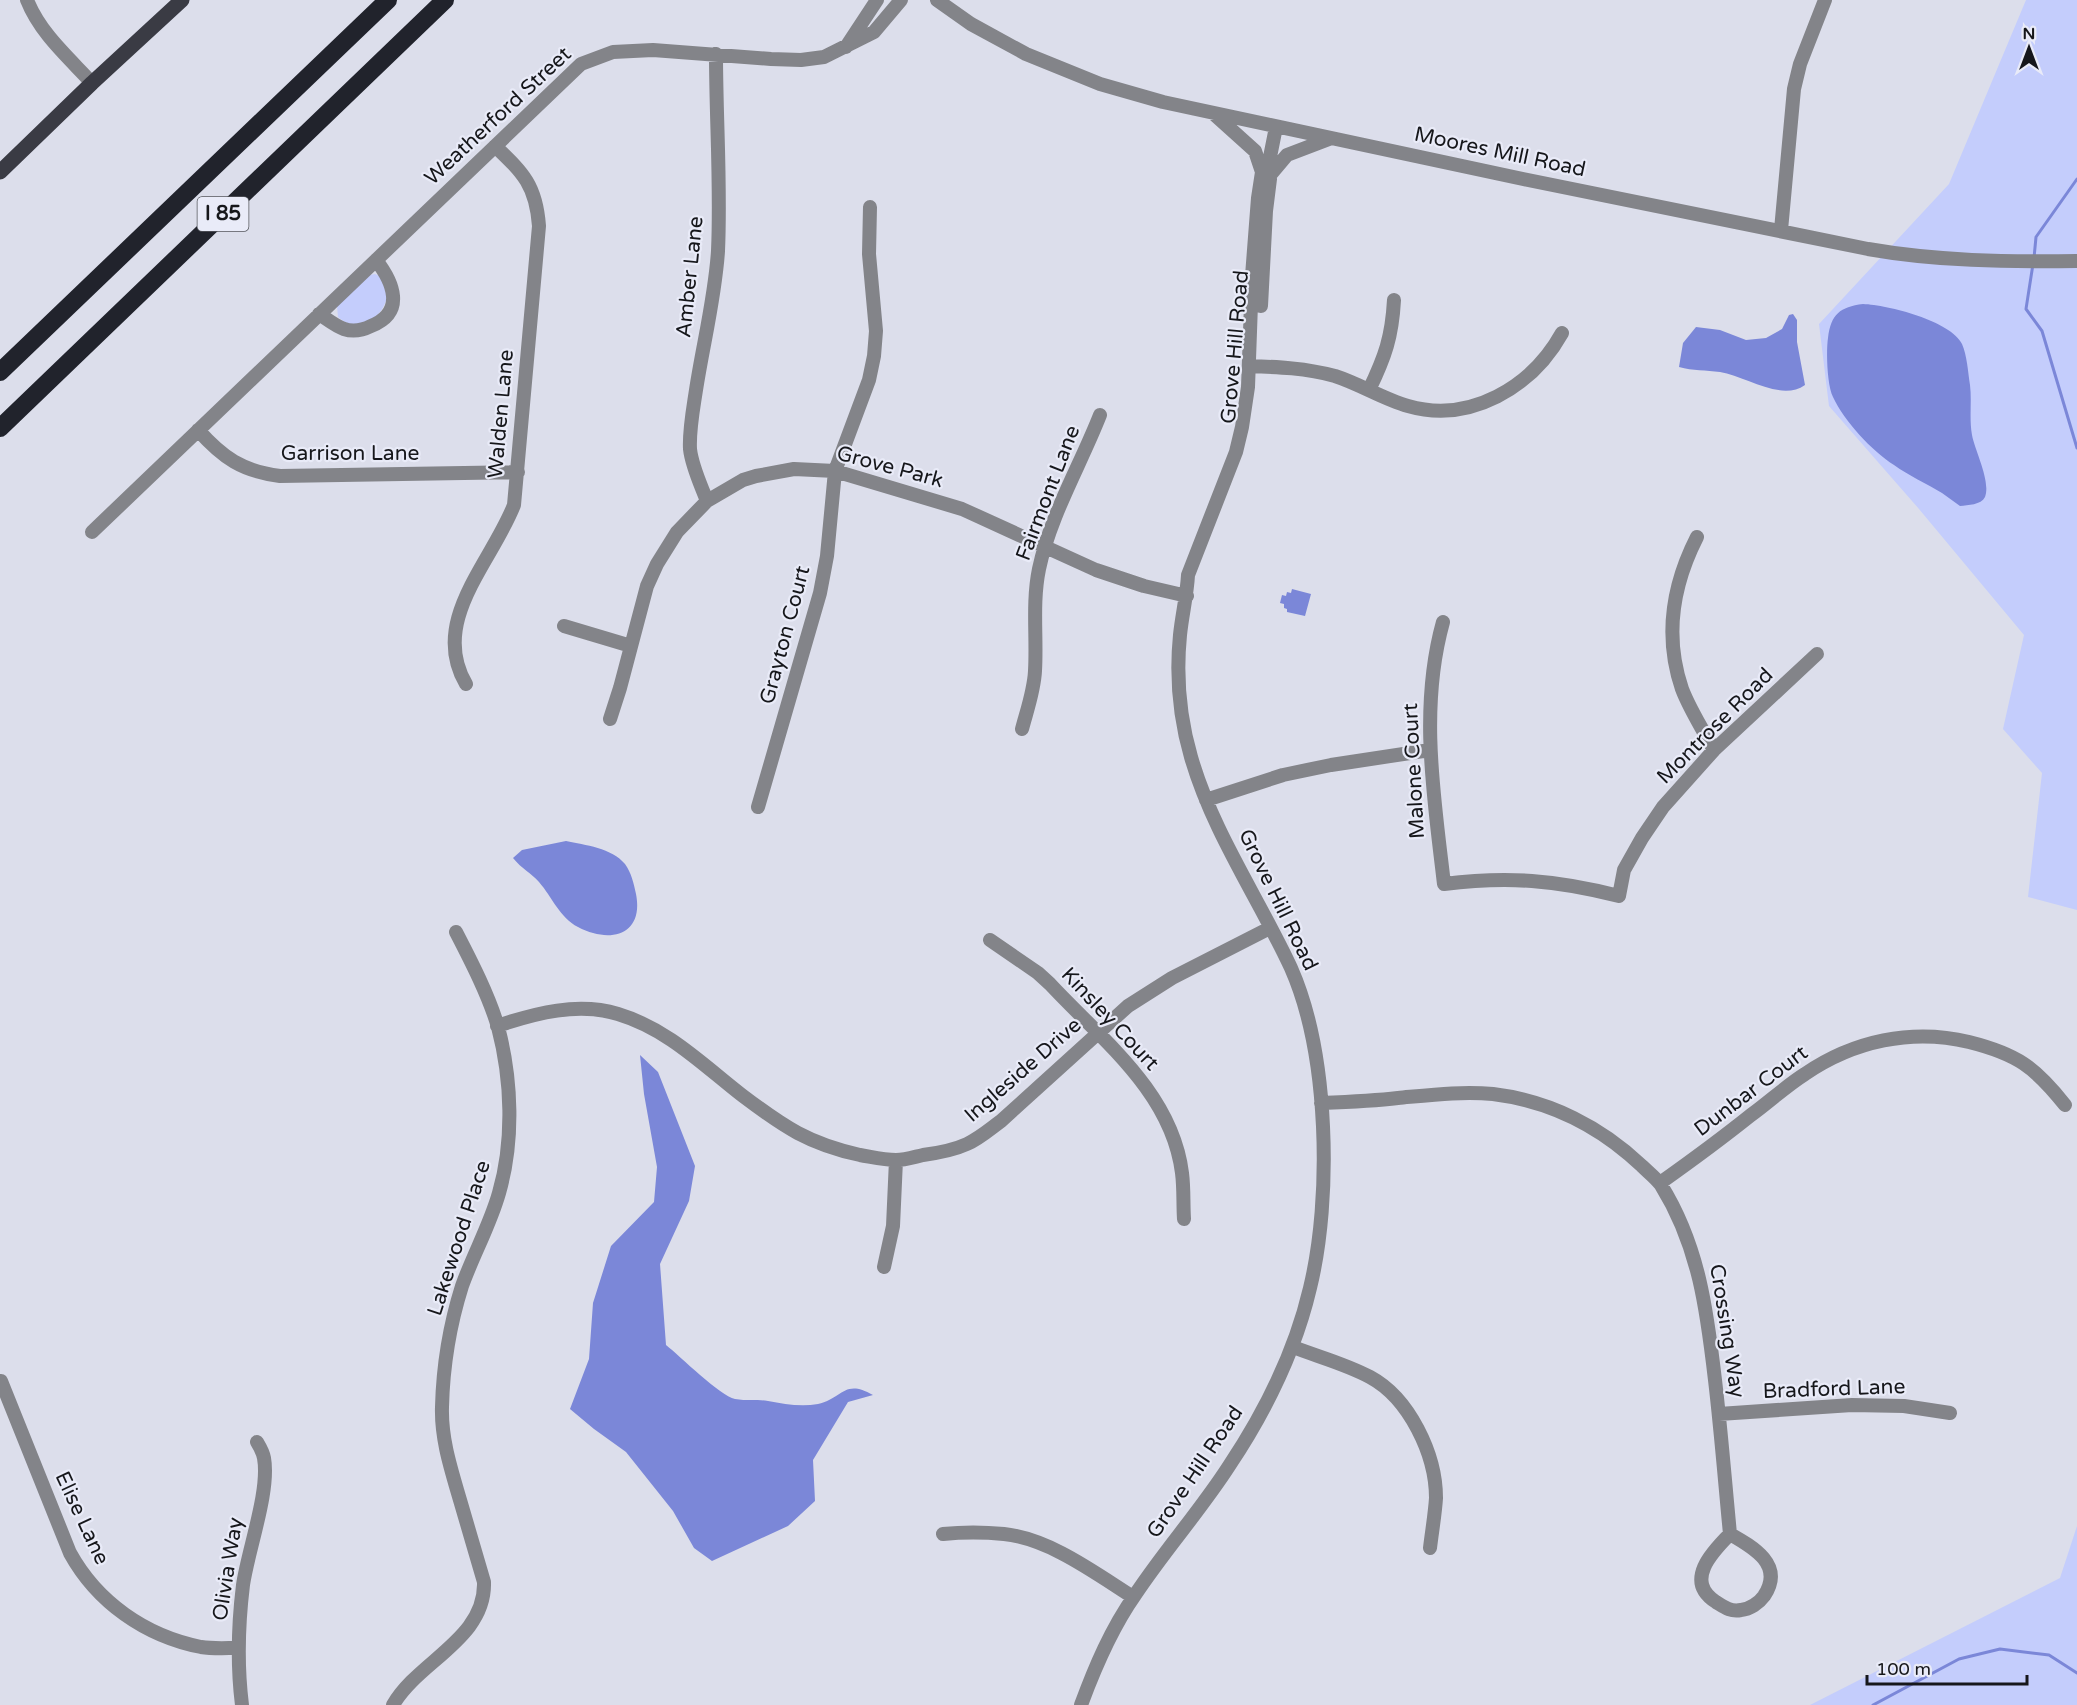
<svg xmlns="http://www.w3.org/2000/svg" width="2077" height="1705" viewBox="0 0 2077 1705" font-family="'Varela Round',sans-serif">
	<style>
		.green { fill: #c4cdfc }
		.water { fill: #7b87d8 }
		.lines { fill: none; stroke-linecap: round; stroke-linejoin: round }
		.stream { stroke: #7b87d8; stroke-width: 3 }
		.minor { stroke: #838489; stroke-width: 14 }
		.major { stroke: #3a3b44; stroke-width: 15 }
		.highway { stroke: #21232c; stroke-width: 18 }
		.labels { text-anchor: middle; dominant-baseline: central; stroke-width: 4.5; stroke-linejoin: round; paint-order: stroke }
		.shield { fill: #e9ebf8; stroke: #55575d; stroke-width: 1.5 }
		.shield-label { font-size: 20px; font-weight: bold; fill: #16171b }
		.street-label { font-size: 21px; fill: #16171b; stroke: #e9ebf8 }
	</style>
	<rect width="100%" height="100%" fill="#dcdeeb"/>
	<path class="green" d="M2026 0H2077V910L2028 897 2042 773 2003 729 2024 635 1919 509 1829 406 1819 324 1949 184Z
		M375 274C407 286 371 346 338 317L337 306 370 275Z
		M2077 1526V1705H1810L2060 1578Z"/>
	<path class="water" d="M1863 304C1888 305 1951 321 1962 344 1967 355 1968 372 1970 385 1972 401 1969 418 1972 435 1975 451 1991 481 1985 497 1981 505 1968 505 1960 506 1954 502 1948 497 1942 493 1926 483 1909 476 1894 465 1872 451 1844 421 1833 397 1827 385 1826 351 1828 338 1831 314 1840 307 1863 304Z
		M1793 314 1797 320V342L1805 385C1781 402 1746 376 1720 372 1706 370 1693 371 1679 367L1683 343 1696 327 1720 330 1746 340 1766 338 1782 329 1789 315Z
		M1292 589 1311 594 1305 616 1287 612V609L1284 608V604L1280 603 1282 595 1286 596 1287 592 1291 593Z
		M566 841C585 845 612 848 625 864 631 872 634 884 636 894 644 935 610 944 578 927 560 918 552 897 539 882 531 873 522 869 513 858L522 850Z
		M640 1055 658 1072 695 1166 689 1201 660 1264 666 1345C680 1356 720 1396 735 1399 746 1401 757 1399 768 1401 784 1404 801 1407 818 1404 842 1399 844 1378 873 1395L848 1402 813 1460 815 1501 788 1526 712 1561 694 1548 673 1511 626 1452 594 1429 570 1409 589 1359 593 1303 611 1246 654 1202 657 1167 644 1094Z"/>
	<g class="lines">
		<path class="stream" d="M2034 258 2036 237 2077 179
			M2033 264 2026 309 2042 331 2077 448
			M1873 1705 1959 1659 2000 1649 2049 1655 2077 1673"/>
		<path class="minor" d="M27 0C40 33 68 57 92 83
			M937 0 971 24 1026 54 1100 84 1163 102 1523 179 1868 249C1936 261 2007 262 2077 261
			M846 47 877 0
			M1215 115 1255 151 1262 172
			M1271 174 1287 155 1329 139
			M1781 230 1794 89 1800 64 1825 0
			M1261 306 1266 211 1270 179
			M319 314C327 319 335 326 344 329 353 332 363 330 371 326 406 312 393 282 376 260
			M1249 366C1278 367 1306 368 1335 376 1360 384 1383 399 1408 406 1470 424 1532 387 1562 333
			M1369 390C1385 357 1392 337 1394 300
			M198 430C223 458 242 471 280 476L518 472
			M707 501C701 485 692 467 690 449 689 430 693 410 696 390 703 344 715 298 718 251 721 185 716 120 716 54
			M92 532 581 64 613 52 653 50 771 59 801 60 824 57 874 32 901 0
			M1697 537C1672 586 1664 636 1682 689 1690 710 1703 730 1714 750
			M1443 622C1419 708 1434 797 1444 884 1508 876 1556 880 1619 896L1624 870 1642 838 1663 807 1714 750 1817 654
			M564 626 631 646
			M466 684C429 621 492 562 514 505L539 226C536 185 523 173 495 146
			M610 719 620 688 647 586 657 564 677 532 707 501 743 480 756 476 794 469 835 471 962 509 1096 570 1144 586 1187 596
			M1022 729C1027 710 1034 691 1035 671 1037 637 1032 603 1039 569 1050 516 1080 466 1100 415
			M1206 800 1283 775 1331 765 1430 750
			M758 807 820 593 827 556 835 471 869 380 874 356 876 331 869 254 870 207
			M990 940 1038 973 1050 984C1101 1039 1172 1092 1182 1173 1184 1188 1183 1203 1184 1219
			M497 1026C536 1013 578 1002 618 1014 668 1029 703 1065 743 1096 784 1127 809 1144 860 1155 872 1157 884 1160 896 1160 905 1160 914 1157 923 1155 938 1153 954 1150 967 1144 980 1138 990 1129 1001 1121L1128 1006 1172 978 1270 928
			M1321 1103C1347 1102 1373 1101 1398 1098 1430 1095 1462 1091 1493 1094 1550 1101 1601 1127 1642 1166 1648 1172 1656 1178 1661 1185 1699 1246 1707 1311 1715 1380 1721 1431 1725 1482 1730 1534
			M1660 1183C1691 1161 1721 1139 1751 1115 1769 1102 1786 1086 1805 1074 1853 1041 1912 1028 1969 1042 2017 1054 2035 1067 2065 1105
			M884 1267 893 1226 896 1160
			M1293 1347C1319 1357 1346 1364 1370 1377 1409 1398 1436 1454 1436 1498 1435 1514 1432 1531 1430 1548
			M1 1381 70 1553C97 1602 145 1636 201 1647 213 1649 226 1648 238 1648
			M1719 1414 1852 1405 1904 1406 1950 1413
			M943 1534C963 1532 983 1532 1004 1534 1050 1539 1095 1573 1133 1597
			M1730 1534C1753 1547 1785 1565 1764 1596 1759 1603 1750 1609 1741 1610 1730 1612 1724 1607 1716 1602 1684 1581 1712 1552 1730 1534Z
			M242 1705C237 1665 238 1626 243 1585 248 1550 270 1491 264 1458 263 1452 260 1447 257 1442
			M393 1705C418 1661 486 1639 484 1582 476 1555 468 1527 460 1500 451 1469 441 1439 442 1407 443 1367 450 1324 462 1286 473 1255 490 1225 499 1193 514 1141 512 1080 498 1027 489 996 471 961 456 932
			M1081 1705C1095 1667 1111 1629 1135 1595 1164 1551 1200 1511 1229 1466 1265 1412 1295 1352 1310 1288 1332 1198 1329 1054 1291 968 1258 897 1213 833 1191 757 1180 719 1176 675 1180 635 1182 615 1187 595 1188 575L1236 452 1242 427 1248 387 1252 276 1258 198 1262 172 1269 162 1276 127"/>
		<path class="major" d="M0 172 92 83 182 0"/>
		<path class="highway" d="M0 372 388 0
			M0 428 445 0"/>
	</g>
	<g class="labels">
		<rect class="shield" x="197.5" y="197" width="51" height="34" rx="4.5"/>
		<g class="shield-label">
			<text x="223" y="214">I 85</text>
		</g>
		<g class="street-label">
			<text transform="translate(498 116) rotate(-43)">Weatherford Street</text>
			<text transform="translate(1500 152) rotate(12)">Moores Mill Road</text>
			<text transform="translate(690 277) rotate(-84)">Amber Lane</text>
			<text transform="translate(1235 347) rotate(-85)">Grove Hill Road</text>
			<text transform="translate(501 414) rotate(-85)">Walden Lane</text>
			<text x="350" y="453">Garrison Lane</text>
			<text transform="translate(890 467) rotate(15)">Grove Park</text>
			<text transform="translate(1048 493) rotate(-69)">Fairmont Lane</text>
			<text transform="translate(785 635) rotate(-75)">Grayton Court</text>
			<text transform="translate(1715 726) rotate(-45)">Montrose Road</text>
			<text transform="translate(1414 771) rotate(-93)">Malone Court</text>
			<text transform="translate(1278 900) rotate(64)">Grove Hill Road</text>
			<text transform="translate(1110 1019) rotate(47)">Kinsley Court</text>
			<text transform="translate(1023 1070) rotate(-41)">Ingleside Drive</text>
			<text transform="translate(1751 1091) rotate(-37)">Dunbar Court</text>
			<text transform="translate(459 1238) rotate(-72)">Lakewood Place</text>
			<text transform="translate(1727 1331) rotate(81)">Crossing Way</text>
			<text transform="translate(1834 1389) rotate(-2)">Bradford Lane</text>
			<text transform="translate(1195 1472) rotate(-56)">Grove Hill Road</text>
			<text transform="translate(82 1518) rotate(65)">Elise Lane</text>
			<text transform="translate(228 1569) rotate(-81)">Olivia Way</text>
		</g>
	</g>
	<g transform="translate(2029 48)" stroke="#e9ebf8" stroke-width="4.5" paint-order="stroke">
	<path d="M0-4.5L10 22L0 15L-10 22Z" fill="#16171b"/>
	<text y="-9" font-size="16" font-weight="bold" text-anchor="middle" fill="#16171b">N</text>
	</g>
	<path d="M1867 1675v9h160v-9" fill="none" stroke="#16171b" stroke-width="3"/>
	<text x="1876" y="1675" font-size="18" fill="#16171b" stroke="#e9ebf8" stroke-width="4.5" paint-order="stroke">100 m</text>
</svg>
